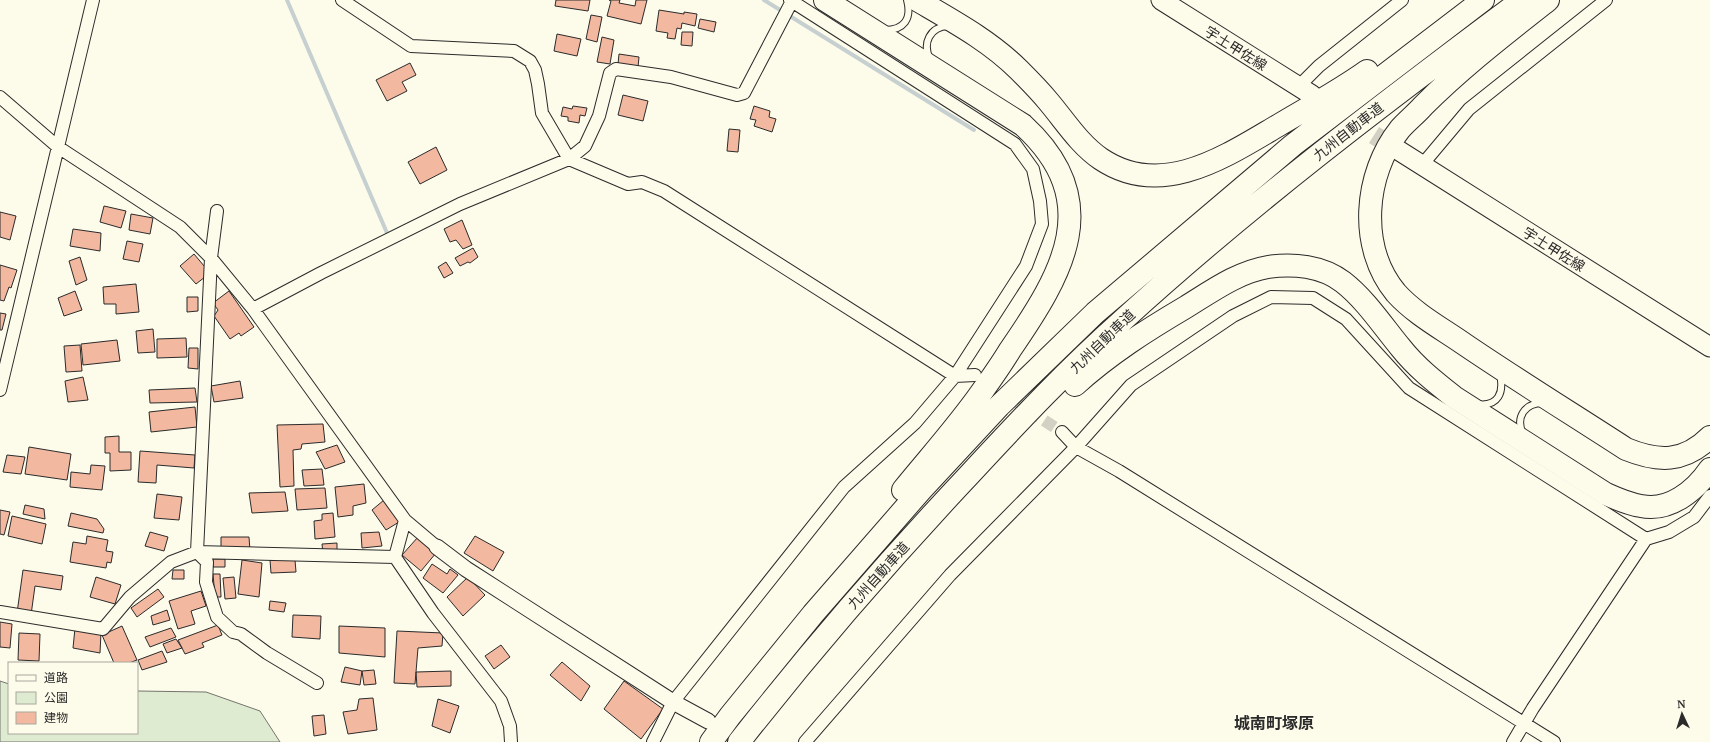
<svg xmlns="http://www.w3.org/2000/svg" width="1710" height="742" viewBox="0 0 1710 742" font-family="'PT Serif','Noto Sans JP',serif">
	<style>
		.green { fill: #deebd1; stroke: #74746e }
		.lines { fill: none; stroke-linecap: round; stroke-linejoin: round }
		.stream { stroke: #c7d0d0; stroke-width: 4 }
		.building { fill: #f2b8a0; stroke: #2b2b2b }
		.minor-tunnel { stroke: #d3d1c4; stroke-width: 12; stroke-dasharray: 12 6; stroke-linecap: butt }
		.primary-tunnel { stroke: #d3d1c4; stroke-width: 19; stroke-dasharray: 19 10; stroke-linecap: butt }
		.service-casing { stroke: #2b2b2b; stroke-width: 8 }
		.minor-casing { stroke: #2b2b2b; stroke-width: 14 }
		.tertiary-casing { stroke: #2b2b2b; stroke-width: 17 }
		.primary-casing { stroke: #2b2b2b; stroke-width: 21 }
		.motorway-casing { stroke: #2b2b2b; stroke-width: 24 }
		.service { stroke: #fdfbea; stroke-width: 6 }
		.minor { stroke: #fdfbea; stroke-width: 12 }
		.tertiary { stroke: #fdfbea; stroke-width: 15 }
		.primary { stroke: #fdfbea; stroke-width: 19 }
		.motorway { stroke: #fdfbea; stroke-width: 22 }
		.labels { text-anchor: middle; dominant-baseline: central; stroke-width: 3; stroke-linejoin: round; paint-order: stroke }
		.street-label { font-size: 14px; fill: #2b2b2b; stroke: #fdfbea }
		.quarter-label { font-size: 16px; font-weight: bold; fill: #2b2b2b; stroke: #fdfbea }
	</style>
	<rect width="100%" height="100%" fill="#fdfbea"/>
	<path class="green" d="M0 681 9 684V733H137V691L206 692 260 711 280 742H0Z"/>
	<g class="lines">
		<path class="stream" d="M287 0 387 233
			M764 0 974 130"/>
	</g>
	<path class="building" d="M556 0H590L588 11 555 6Z
		M609 0H620L619 3 635 6 636 0H647L641 24 607 16 611 1Z
		M659 10 684 14V12L697 14 695 26 682 23 681 29 677 28 675 39 667 38 668 33 656 31Z
		M591 15 602 17 597 42 586 39Z
		M700 19 716 22 714 32 698 28Z
		M682 32H693L692 46 681 45Z
		M557 34 581 39 577 56 554 51Z
		M602 37 614 40 610 64 597 62Z
		M619 54 639 57 638 67 618 64Z
		M410 63 416 75 402 82 407 91 387 101 376 80Z
		M623 95 648 101 643 121 618 115Z
		M573 106 587 108 585 116 580 115 579 123 568 121V117L561 116 563 107 572 109Z
		M754 106 770 111 769 117 776 119 772 132 754 126 756 120 750 119Z
		M729 129 740 130 738 152 727 151Z
		M436 147 447 170 420 184 408 162Z
		M104 206 126 211 121 228 100 222Z
		M0 212 16 216 10 240 0 237Z
		M131 214 153 218 150 234 129 230Z
		M462 220 472 245 463 249 456 240 450 242 444 229Z
		M73 229 101 233 100 251 70 246Z
		M127 241 143 244 139 262 123 259Z
		M473 248 478 257 470 263 468 262 460 266 455 258Z
		M194 254 210 273 196 284 180 266Z
		M80 257 87 280 76 285 69 261Z
		M446 262 453 273 444 278 438 267Z
		M0 265 17 270 11 288 9 287 4 301 0 300Z
		M136 284 139 312 116 314V304H104L103 287Z
		M75 291 82 310 64 316 58 298Z
		M229 291 254 327 241 336 239 333 230 339 214 316 218 310 213 303Z
		M187 297H198V311L187 312Z
		M0 313 6 314 2 330H0Z
		M153 329 155 352 138 353 136 331Z
		M186 338 187 357 157 358V339Z
		M117 340 120 361 83 365 81 344Z
		M80 345 82 371 66 372 64 346Z
		M189 348H198V369L188 368Z
		M83 377 88 400 68 402 65 381Z
		M240 381 243 398 214 402 211 386Z
		M195 388 197 402 150 403 149 390Z
		M195 407 197 427 151 432 149 412Z
		M323 424 325 442 302 444 301 449 293 450 294 486 280 487 277 425Z
		M119 436V452H131V470L110 471V453H105V437Z
		M337 445 345 462 325 469 316 452Z
		M29 447 71 454 67 480 25 474Z
		M140 451 195 455 194 468 157 465 156 483 138 482Z
		M7 455 25 457 21 474 3 472Z
		M91 465 105 466 102 490 70 487 71 472 90 474Z
		M322 469 324 485 304 486 302 470Z
		M364 484 366 503 353 506V515L338 517 335 487Z
		M325 488 327 508 297 510 295 489Z
		M285 492 288 511 252 513 249 493Z
		M157 494 182 497 179 520 154 518Z
		M384 500 399 522 386 530 372 510Z
		M25 505 44 509 45 519 23 514Z
		M0 510 10 512 4 535 0 534Z
		M71 513 97 519 104 529 103 533 68 526Z
		M333 513 335 537 315 539 314 521 322 520V514Z
		M12 516 46 524 42 544 8 536Z
		M150 532 168 537 164 551 145 546Z
		M379 532 382 546 362 548 361 533Z
		M87 536 108 540 106 551 113 552 111 563 107 562 106 568 70 562 73 542 86 544Z
		M475 536 504 552 493 571 464 553Z
		M221 537H249L250 551H221Z
		M418 537 436 553 421 571 402 555Z
		M337 543V554H323L322 544Z
		M213 559H225V567H213Z
		M242 560 262 563 259 597 238 594Z
		M270 560H295L296 572 271 573Z
		M432 564 447 574 450 569 458 575 443 593 423 578Z
		M23 570 63 576 61 590 35 586 31 615 17 613Z
		M173 570H184V579H172Z
		M213 574H220L221 597H215Z
		M96 577 121 585 115 604 90 597Z
		M234 577 236 598 225 599 223 578Z
		M468 577 485 595 463 616 447 597Z
		M158 589 164 597 137 617 131 608Z
		M201 591 206 606 191 611 195 624 178 629 169 601Z
		M270 601 286 603 284 612 269 610Z
		M167 610 170 620 153 625 151 616Z
		M293 615 321 616 320 639 292 637Z
		M0 622 12 624 10 648 0 647Z
		M218 625 222 635 202 643 204 647 185 654 178 640Z
		M122 626 137 660 129 663H114L102 635Z
		M339 626 385 628V657L339 653Z
		M75 628 101 632 100 653 73 648Z
		M171 628 176 637 150 647 145 637Z
		M397 631 443 633 442 646 418 648 415 684 394 683Z
		M19 633 40 634 39 661 18 660Z
		M176 639 182 648 167 653 163 644Z
		M501 645 510 657 494 669 485 656Z
		M162 651 167 662 142 670 138 660Z
		M562 662 590 686 581 701 550 675Z
		M345 667 362 671 360 685 341 682Z
		M374 670 376 684 364 685 362 671Z
		M451 671V686L417 687 416 672Z
		M624 681 663 709 641 739 604 709Z
		M373 698 377 730 348 734 343 712 357 710 359 699Z
		M438 699 459 706 450 733 432 726Z
		M324 715 326 734 314 736 312 716Z"/>
	<g class="lines">
		<path class="minor-tunnel" d="M984 381 1062 432"/>
		<path class="primary-tunnel" d="M1325 104 1398 150"/>
		<g class="service-casing">
			<path id="service" d="M885 30C904 30 912 19 907 0
				M930 59C922 43 930 27 948 26
				M1477 404C1499 407 1504 392 1500 374
				M1523 434C1515 417 1525 403 1543 403"/>
		</g>
		<g class="minor-casing">
			<path id="minor" d="M342 0 411 46 514 51 530 61 535 70 538 84 542 113 569 159 628 184 642 182 664 191 955 376 975 375
				M1298 87 1319 66 1402 0
				M0 97 58 147 180 227 211 258 253 309 405 520 437 547
				M1422 165 1469 109 1606 0
				M217 211 211 258 197 552 207 562 206 582 217 617 233 632 241 634 267 653 317 683
				M253 309 321 273 460 204 569 159 585 146 599 116 610 73 616 69 671 77 737 95 744 93 792 1
				M0 390 93 0
				M1062 432 1076 447 1119 471 1554 742
				M395 557 433 613 501 701 510 726 511 742
				M395 557 405 520
				M0 612 103 629 130 597 171 562 197 552 395 557
				M653 742 673 702 844 487 915 423 955 376 1026 266 1042 224 1040 201 1033 169 1015 144 790 0
				M805 742 950 575 1076 447 1131 385 1233 316 1271 297 1313 298 1346 319 1409 388 1646 539
				M1513 742 1533 708 1646 539 1669 532 1694 517 1710 496"/>
		</g>
		<g class="tertiary-casing">
			<path id="tertiary" d="M437 547 466 569 673 702 708 721"/>
		</g>
		<g class="primary-casing">
			<path id="primary" d="M1161 0 1312 95
				M1398 150 1710 347"/>
		</g>
		<g class="motorway-casing">
			<path id="motorway" d="M825 0 1023 125C1106 201 1063 273 1010 350 1001 365 991 379 981 393 957 427 929 458 903 490
				M917 0C953 21 990 41 1019 70 1029 80 1039 90 1048 101 1065 121 1079 144 1101 159 1162 200 1226 156 1279 125 1309 107 1339 91 1367 71
				M1548 0C1505 34 1462 67 1423 106 1416 114 1407 121 1400 129 1364 174 1358 247 1396 293 1415 314 1441 328 1464 344 1517 380 1572 414 1626 449 1658 462 1684 463 1710 437
				M1075 385C1109 354 1147 330 1186 307 1212 291 1238 272 1268 267 1293 263 1322 266 1343 282 1366 300 1382 325 1401 348 1416 367 1435 382 1454 397L1606 494C1617 499 1628 504 1641 506 1669 512 1695 491 1710 469
				M711 742 730 716 813 614 921 490 999 406 1095 313 1293 145 1483 0
				M739 742C812 649 889 560 970 474 1019 421 1069 368 1123 320 1249 205 1385 102 1522 0"/>
		</g>
		<use href="#service" class="service"/>
		<use href="#minor" class="minor"/>
		<use href="#tertiary" class="tertiary"/>
		<use href="#primary" class="primary"/>
		<use href="#motorway" class="motorway"/>
	</g>
	<g class="labels">
		<g class="street-label">
			<text transform="translate(1236 48) rotate(32)">宇土甲佐線</text>
			<text transform="translate(1348 131) rotate(-38)">九州自動車道</text>
			<text transform="translate(1554 249) rotate(32)">宇土甲佐線</text>
			<text transform="translate(1102 341) rotate(-44)">九州自動車道</text>
			<text transform="translate(878 575) rotate(-48)">九州自動車道</text>
		</g>
		<g class="quarter-label">
			<text x="1274" y="723">城南町塚原</text>
		</g>
	</g>
	<rect x="8" y="662" width="130" height="72" fill="#fdfbea" stroke="#a9a89e"/>
	<rect x="16" y="675" width="20" height="6" fill="#fdfbea" stroke="#a9a89e"/>
	<text x="44" y="682" font-size="12" fill="#2b2b2b">道路</text>
	<rect x="16" y="692" width="20" height="12" fill="#deebd1" stroke="#a9a89e"/>
	<text x="44" y="702" font-size="12" fill="#2b2b2b">公園</text>
	<rect x="16" y="712" width="20" height="12" fill="#f2b8a0" stroke="#a9a89e"/>
	<text x="44" y="722" font-size="12" fill="#2b2b2b">建物</text>
	<g transform="translate(1682 714) rotate(356)" stroke="#fdfbea" stroke-width="3" paint-order="stroke">
	<path d="M0-3L7 15L0 10L-7 15Z" fill="#2b2b2b"/>
	<text y="-6" font-size="11" font-weight="bold" text-anchor="middle" fill="#2b2b2b">N</text>
	</g>
</svg>
